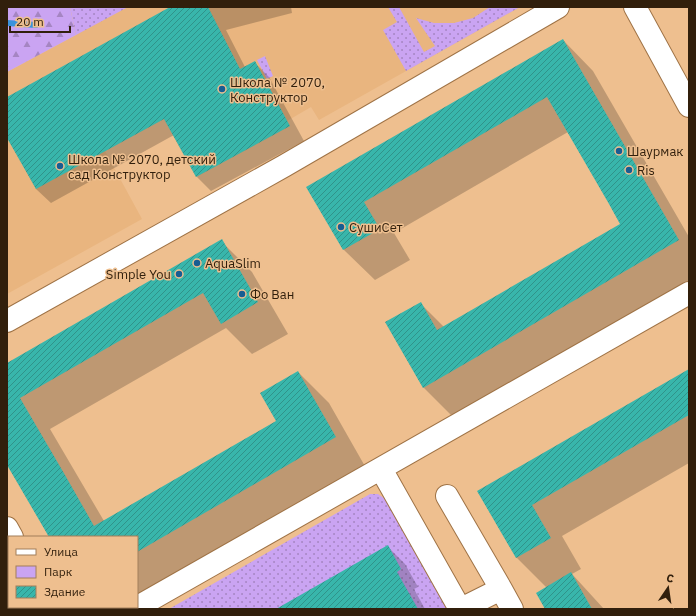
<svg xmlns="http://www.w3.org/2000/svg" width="696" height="616" viewBox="0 0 696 616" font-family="'IBM Plex Sans',sans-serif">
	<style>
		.built { fill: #e9b57f }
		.green { fill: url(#green-dots) }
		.forest { fill: url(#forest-firs) }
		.shadow { fill: #0003 }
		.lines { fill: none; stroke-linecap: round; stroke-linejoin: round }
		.stream { stroke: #3a93db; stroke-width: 6 }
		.building { fill: url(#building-hatch) }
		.street-casing { stroke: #9f7346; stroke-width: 24 }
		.secondary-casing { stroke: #9f7346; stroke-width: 24 }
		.street { stroke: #fff; stroke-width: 22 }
		.secondary { stroke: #fff; stroke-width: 22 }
		.poi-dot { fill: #185d92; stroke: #eebf8f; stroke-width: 1.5 }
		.labels { text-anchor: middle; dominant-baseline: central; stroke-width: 3; stroke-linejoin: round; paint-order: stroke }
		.poi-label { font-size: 13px; fill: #311f0c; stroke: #eebf8f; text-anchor: start }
	</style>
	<defs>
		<pattern id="green-dots" width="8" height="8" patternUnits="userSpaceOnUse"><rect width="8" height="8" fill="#caa4f2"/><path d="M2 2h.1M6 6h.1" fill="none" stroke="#a585c2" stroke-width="1.8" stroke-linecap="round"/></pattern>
		<pattern id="forest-firs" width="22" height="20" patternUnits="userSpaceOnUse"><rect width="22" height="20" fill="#caa4f2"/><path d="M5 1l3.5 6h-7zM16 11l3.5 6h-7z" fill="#a585c2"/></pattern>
		<pattern id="building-hatch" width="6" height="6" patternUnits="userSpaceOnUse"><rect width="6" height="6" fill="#38b6ab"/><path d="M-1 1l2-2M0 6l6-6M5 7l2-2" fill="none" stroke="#30938a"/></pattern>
	</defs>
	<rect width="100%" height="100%" fill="#eebf8f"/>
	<path class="built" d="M70 7H520L319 120 311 107 287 121 290 126 196 177 164 119 105 151 142 219 7 294V72L76 35Z"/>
	<path class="green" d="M70 7H128L76 35Z
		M388 7H399L424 52 435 46 416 18 434 23H454L473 18 490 7H520L406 71 383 30 397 22Z
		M265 56 273 76 267 79 257 60Z
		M370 494H378L388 501 448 609H169Z"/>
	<path class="forest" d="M7 7H70L76 35 7 72Z"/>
	<path class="shadow" d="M172 7H291L292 13 226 30 245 67 254 62 269 77 304 141 211 191 197 177 174 135 51 203 36 189 7 136V98Z
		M563 40 593 71 689 237V283L454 418 423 387 420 303 444 327 622 224 568 132 394 233 410 260 375 280 344 250 308 187Z
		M221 241 252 272 288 334 252 354 226 328 50 429 104 521 277 421 298 372 329 403 366 468 137 600V537H50L7 463V364Z
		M689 370V463L562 536 581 569 572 574 604 609H547V588L517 558 479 492Z
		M388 547 405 564 418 587 414 589 425 609H284Z
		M99 607H125L122 609H101Z"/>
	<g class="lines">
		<path class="stream" d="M7 23 36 25"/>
	</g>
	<path class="building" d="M170 7H208L240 69 255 61 290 126 196 177 164 119 36 189 7 138V97Z
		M563 39 679 240 423 388 385 322 421 302 437 330 620 224 609 204 547 97 364 202 380 229 343 250 306 187Z
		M222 239 258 302 221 324 203 293 20 398 65 475 94 526 276 421 260 393 298 371 336 437 137 552V537H49L7 465V363Z
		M689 369V415L532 505 551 538 516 558 477 491Z
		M388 545 401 569 397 572 418 609H276Z
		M571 572 592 609H545L536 593Z"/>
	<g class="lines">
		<g class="street-casing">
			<path id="street" d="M7 321 284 166 558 7
				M381 469 460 609
				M447 496 501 589
				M7 528 12 537
				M53 607 54 609
				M134 609 689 293
				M461 609 501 589 512 609"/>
		</g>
		<g class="secondary-casing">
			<path id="secondary" d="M635 7 689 106"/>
		</g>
		<use href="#street" class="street"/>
		<use href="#secondary" class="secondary"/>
	</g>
	<g class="poi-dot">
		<circle cx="222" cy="89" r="4"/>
		<circle cx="619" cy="151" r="4"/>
		<circle cx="60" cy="166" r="4"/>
		<circle cx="629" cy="170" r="4"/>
		<circle cx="341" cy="227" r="4"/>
		<circle cx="197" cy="263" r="4"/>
		<circle cx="179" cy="274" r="4"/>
		<circle cx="242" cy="294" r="4"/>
	</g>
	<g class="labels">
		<g class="poi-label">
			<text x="230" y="82">Школа № 2070,<tspan x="230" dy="15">Конструктор</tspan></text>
			<text x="627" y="151">Шаурмак</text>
			<text x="68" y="159">Школа № 2070, детский<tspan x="68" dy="15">сад Конструктор</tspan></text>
			<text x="637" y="170">Ris</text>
			<text x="349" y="227">СушиСет</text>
			<text x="205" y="263">AquaSlim</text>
			<text x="171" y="274" text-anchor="end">Simple You</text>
			<text x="250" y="294">Фо Ван</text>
		</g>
	</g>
	<rect width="696" height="616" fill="none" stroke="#311f0c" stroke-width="16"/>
	<rect x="8" y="536" width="130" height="72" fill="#eebf8f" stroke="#a27f5b"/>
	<rect x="16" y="549" width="20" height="6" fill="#ffffff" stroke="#a27f5b"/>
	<text x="44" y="556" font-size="12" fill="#311f0c">Улица</text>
	<rect x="16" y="566" width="20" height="12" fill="#caa4f2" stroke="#a27f5b"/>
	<text x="44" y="576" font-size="12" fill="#311f0c">Парк</text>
	<rect x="16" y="586" width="20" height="12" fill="url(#building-hatch)" stroke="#a27f5b"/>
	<text x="44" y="596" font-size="12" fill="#311f0c">Здание</text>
	<g transform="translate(668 588) rotate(13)" stroke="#eebf8f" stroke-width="3" paint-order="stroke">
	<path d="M0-3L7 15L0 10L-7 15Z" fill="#311f0c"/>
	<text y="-6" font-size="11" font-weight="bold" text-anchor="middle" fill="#311f0c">С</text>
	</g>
	<path d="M10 26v6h60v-6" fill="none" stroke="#311f0c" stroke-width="2"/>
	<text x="16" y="26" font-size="12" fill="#311f0c" stroke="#eebf8f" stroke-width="3" paint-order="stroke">20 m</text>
</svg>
